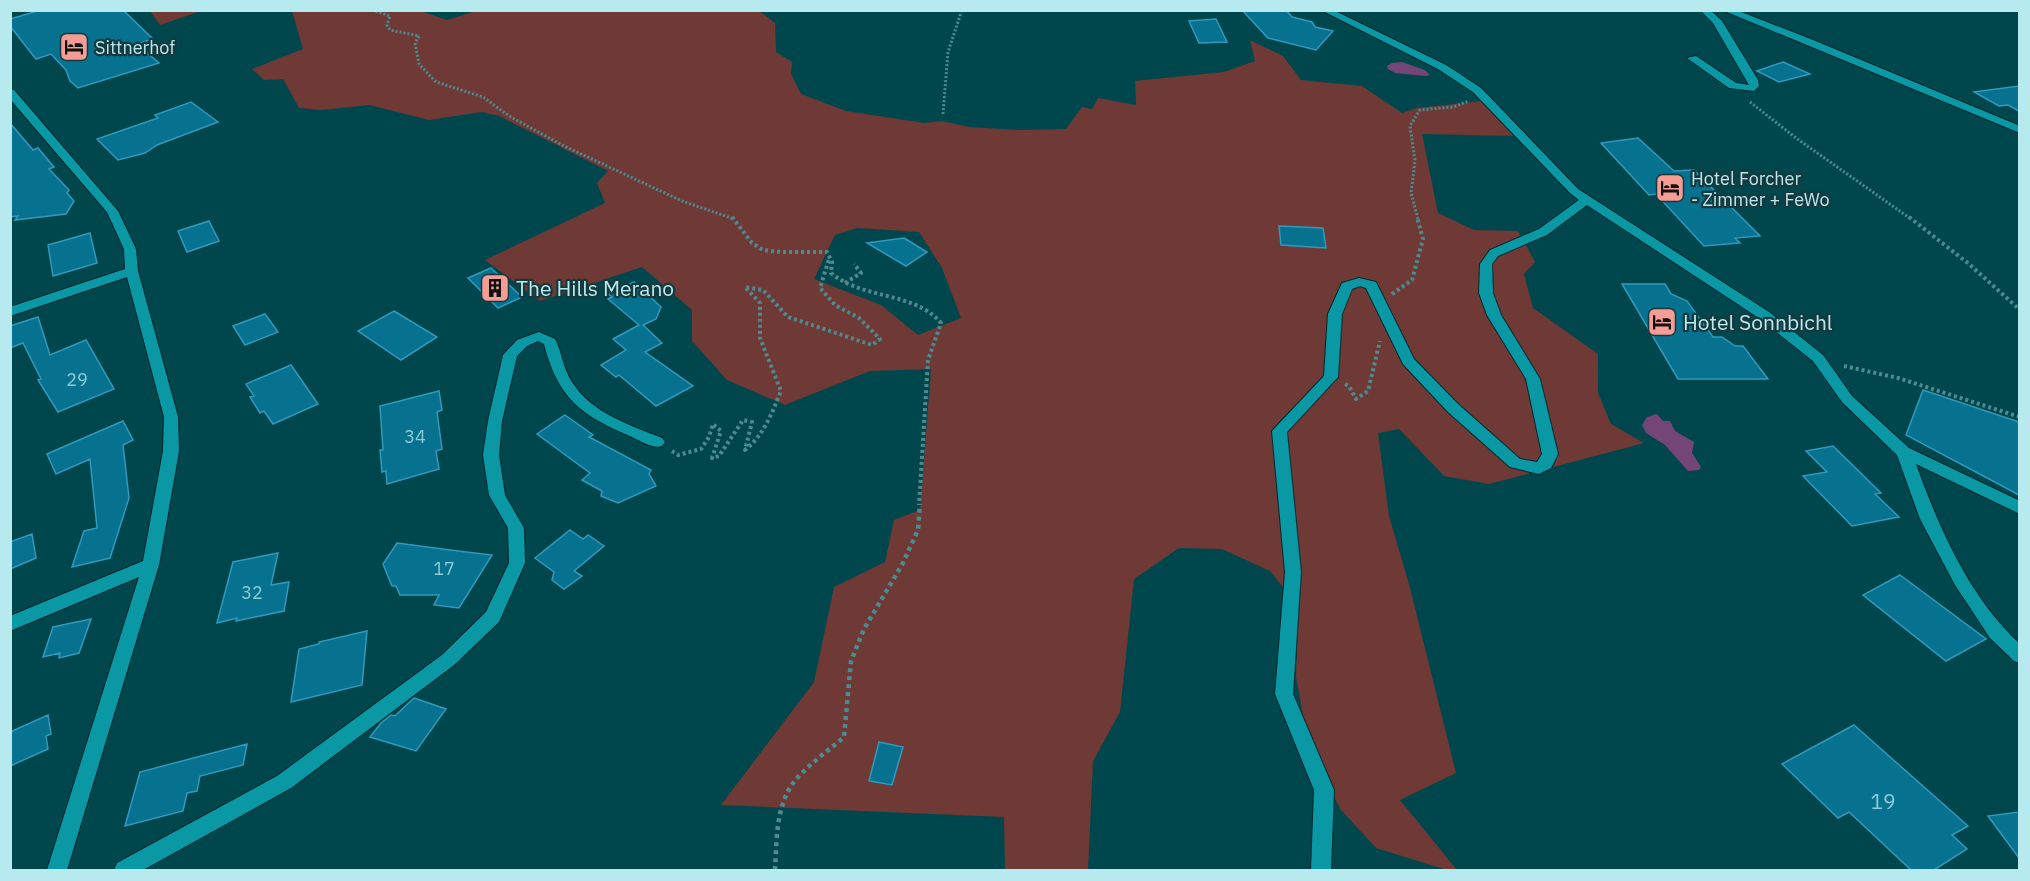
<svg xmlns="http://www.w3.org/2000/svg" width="2030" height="881" viewBox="0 0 2030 881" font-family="'IBM Plex Sans',sans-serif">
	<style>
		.green { fill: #6f3935; fill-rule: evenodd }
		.water { fill: #744677 }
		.building { fill: #06728f; stroke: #3299bc; stroke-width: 1.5 }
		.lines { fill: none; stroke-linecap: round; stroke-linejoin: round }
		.minor-casing { stroke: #032a2e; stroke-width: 2 }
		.path-far2 { stroke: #4d8b91; stroke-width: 3; stroke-dasharray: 2 2; stroke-linecap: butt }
		.path-far1 { stroke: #4d8b91; stroke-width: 4; stroke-dasharray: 3 3; stroke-linecap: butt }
		.path { stroke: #4d8b91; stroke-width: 4.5; stroke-dasharray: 4 4; stroke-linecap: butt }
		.minor { fill: #0998a4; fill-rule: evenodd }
		.labels { text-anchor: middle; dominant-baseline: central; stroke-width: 4.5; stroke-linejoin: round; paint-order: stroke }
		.far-poi-label { font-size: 18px; fill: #b7eaef; stroke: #15393d; text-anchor: start }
		.number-label { font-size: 18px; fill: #8bccd7 }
		.poi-label { font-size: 21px; fill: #b7eaef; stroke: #15393d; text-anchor: start }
		.near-number-label { font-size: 21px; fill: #8bccd7 }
	</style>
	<rect width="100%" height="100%" fill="#00474d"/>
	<path class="green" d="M479 10H758L775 23 776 52 792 62 791 74 801 94 846 111 924 123 942 121 969 127 1019 130 1066 129 1082 107 1092 109 1098 98 1136 105 1135 81 1224 72 1255 61 1250 40 1283 56 1301 80 1362 86 1402 113 1417 108 1482 101 1515 136 1422 134 1438 213 1474 230 1518 231 1535 262 1524 274 1533 308 1598 354V393L1611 424 1644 443 1489 484 1444 476 1399 429 1378 433 1389 516 1409 584 1456 773 1400 800 1457 870H1447L1376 848 1341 810 1310 753 1296 677 1298 606 1270 571 1222 549 1179 548 1134 579 1120 712 1093 761 1088 870H1005L1004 817 721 805 814 682 834 587 885 562 894 520 920 510 931 369 870 371 785 405 727 380 692 341V310L642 267 540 301 485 260 605 203 597 183 608 171 499 116 482 112 429 120 369 105 322 110 299 108 283 79 264 80 252 69 303 49 292 11H421L447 20ZM857 228 919 232 942 268 961 318 918 335 881 305 814 279 835 235Z
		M150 11H201L160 25Z"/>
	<path class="water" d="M1402 62 1425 70 1430 75 1426 76 1395 73 1388 69 1387 66 1392 63Z
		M1657 414 1663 421H1670L1675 431 1694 442 1692 453 1701 467 1699 470 1688 471 1665 445 1646 433 1642 425 1647 417Z"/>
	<path class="building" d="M41 10H123L153 39 137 44 159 63 78 88 70 81 66 70 51 54 36 59 10 26V19Z
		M1242 10H1286L1292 17 1312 22 1315 27 1333 31 1316 50 1268 38Z
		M1216 19 1227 42 1199 43 1189 21Z
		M1783 62 1810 74 1779 82 1757 71Z
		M2019 86V111L2008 105 1999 106 1974 92Z
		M191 102 218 122 157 145 145 153 118 160 97 139 158 118 155 115Z
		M10 123 33 150 38 148 43 154 54 167 49 169 69 190 67 193 74 201 66 214 15 220 18 216 10 217Z
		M1638 138 1674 171 1694 170 1760 236 1735 238 1740 243 1704 246 1656 194 1649 195 1601 143Z
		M209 221 219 241 187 252 178 231Z
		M1279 226 1323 228 1326 248 1281 245Z
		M90 233 97 263 53 276 48 245Z
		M904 238 927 252 906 266 867 243Z
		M491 268 522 297 498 308 468 278Z
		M634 282 661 307 656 319 643 325 662 343 645 352 693 386 656 406 619 375 616 377 601 365 626 350 613 339 639 325 608 299 612 297 608 294Z
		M1622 284H1665L1671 294 1687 301 1713 337H1722L1735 346H1743L1768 379H1678Z
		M394 311 437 337 401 360 358 331Z
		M265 314 278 332 245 345 233 326Z
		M38 317 50 355 86 340 114 389 58 412 38 380 41 379 23 343 10 348V326Z
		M291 365 318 404 273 424 264 411 260 413 250 397 254 396 246 384Z
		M1923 390 2019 422V495L1906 435Z
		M439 391 442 410 437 412 442 449 436 451 439 469 387 484 386 471 382 472 380 450H383L380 406Z
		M565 415 593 435 589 437 651 470 649 474 656 486 618 503 601 496 602 491 582 480 590 473 537 434Z
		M123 421 133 440 123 445 129 498 110 558 72 567 84 531 97 528 90 459 56 474 47 454Z
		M1833 446 1881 493 1875 494 1899 517 1852 526 1803 476 1827 472 1806 451Z
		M570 530 583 539 588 535 604 546 574 571 582 576 564 589 552 580 554 572 535 558Z
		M32 534 36 558 10 569V542Z
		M397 543 450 550 492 555 459 608 434 605 439 595H400L396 586H392L383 564Z
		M278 553 271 585 289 582 284 611 236 621 237 618 217 623 233 562Z
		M1900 575 1986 639 1946 661 1863 595Z
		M91 619 79 653 59 658 60 653 43 657 53 627Z
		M367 631 362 685 291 702 299 649 319 644V642Z
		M414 698 446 709 416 751 370 737 381 723 391 715 395 716Z
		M48 715 51 734 46 736 48 749 10 766V732Z
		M1854 725 1968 826 1952 835 1967 849 1934 870H1911L1849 812 1838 818 1782 764Z
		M879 742 903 747 892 785 869 781Z
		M247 744 243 765 200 776 197 791 187 793 183 811 125 826 140 772Z
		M2019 812V858L1988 816Z"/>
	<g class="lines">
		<g class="minor-casing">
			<path id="minor" d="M1321 10H1333L1446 65 1481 88 1578 189 1769 312 1823 355 1852 396 1909 448 2020 501V514L1916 464C1939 528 1969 597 2020 644V663L2014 661 1990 638 1955 585 1920 519 1897 455 1842 402 1813 361 1759 318 1587 205 1547 235 1498 256 1492 264 1493 293 1501 315 1540 379 1558 454 1551 468 1539 474 1510 467 1448 412 1403 364 1366 288 1360 286 1352 289 1342 314 1338 377 1287 432 1301 572 1293 694 1334 790 1331 870H1311L1314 790 1275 694 1285 572 1272 431 1324 376 1328 314 1342 283 1359 278 1376 282 1414 359 1458 404 1520 459 1537 462 1542 454 1526 379 1487 315 1479 293 1480 264 1490 250 1539 229 1579 200 1570 193 1473 92 1438 69Z
				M1700 10H1710L1722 21 1758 80 1759 86 1754 91 1729 88 1687 58 1696 56 1736 83 1749 85 1713 23Z
				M1722 10H1736L1813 40 2020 126V133Z
				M10 89 14 90 118 211 136 249 138 271 178 417 179 451 159 565 67 870H47L139 577 10 631V616L143 561 163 451 164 417 127 277 10 316V307L125 269 124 249 107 212 10 99Z
				M539 332 555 339C562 352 563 369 572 382 591 413 630 425 662 438L665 442 662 446C652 449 641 441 632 437 582 416 558 399 544 344L538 341 527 346 517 356 502 421 499 455 505 495 524 528 525 563 499 622 454 665 291 788 143 870H114L117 863 277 776 442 655 486 612 509 563 508 528 489 495 483 455 488 421 503 355 517 340Z"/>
		</g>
		<path class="path-far2" d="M372 10 390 16 387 25 390 30 419 36 415 43 419 64 436 82 483 97 509 116 564 146 682 201 734 219
			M1750 102 1796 138 1911 219
			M943 114 948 52 962 10
			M1418 219 1411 193 1415 161 1410 126 1420 110 1453 107 1469 101"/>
		<path class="path-far1" d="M732 217 752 243 763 250 781 252H827L832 262 831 273C863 300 914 291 941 323L928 360 919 505
			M1909 217 1969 264 2020 310
			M845 283 861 273 854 264
			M1392 294 1412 280 1423 239 1417 217
			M1844 366 1898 378 2020 417
			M1345 384 1349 386 1356 399 1368 391 1380 341
			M672 451 678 455 701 449 709 437 713 424 721 431 712 458 719 456 743 420 752 422 745 450C764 435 772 413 781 391L760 338V303L745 287 763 290 788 317 872 345 880 339 859 318 835 305 820 288 830 256"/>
		<path class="path" d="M775 870C777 839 775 802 798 777 812 762 829 750 844 737L851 661 864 629 903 563 918 530 920 504"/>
		<use href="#minor" class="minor"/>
	</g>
	<defs>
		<g id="hotel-square" transform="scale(1.5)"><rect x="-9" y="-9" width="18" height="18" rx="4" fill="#f59c95" stroke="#15393d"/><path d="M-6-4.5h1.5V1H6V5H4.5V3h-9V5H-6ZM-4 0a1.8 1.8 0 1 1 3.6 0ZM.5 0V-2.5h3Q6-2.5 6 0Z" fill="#111"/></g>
		<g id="building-square" transform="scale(1.5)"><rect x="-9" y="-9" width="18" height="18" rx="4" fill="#f59c95" stroke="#15393d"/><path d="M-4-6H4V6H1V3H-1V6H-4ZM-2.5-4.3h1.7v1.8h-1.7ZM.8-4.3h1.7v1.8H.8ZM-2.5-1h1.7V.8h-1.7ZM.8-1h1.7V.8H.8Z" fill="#111"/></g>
	</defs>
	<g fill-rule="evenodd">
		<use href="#hotel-square" x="74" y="47"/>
		<use href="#hotel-square" x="1670" y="188"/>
		<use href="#building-square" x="495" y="288"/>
		<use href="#hotel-square" x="1662" y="322"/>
	</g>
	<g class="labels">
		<g class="far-poi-label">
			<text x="95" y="47">Sittnerhof</text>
			<text x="1691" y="178">Hotel Forcher<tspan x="1691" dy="21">- Zimmer + FeWo</tspan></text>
		</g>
		<g class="number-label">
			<text x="77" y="379">29</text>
			<text x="415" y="436">34</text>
			<text x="444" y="568">17</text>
			<text x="252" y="592">32</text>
		</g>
		<g class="poi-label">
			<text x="516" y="288">The Hills Merano</text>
			<text x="1683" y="322">Hotel Sonnbichl</text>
		</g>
		<g class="near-number-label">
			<text x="1883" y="801">19</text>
		</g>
	</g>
	<rect width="2030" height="881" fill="none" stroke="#b7eaef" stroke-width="24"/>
</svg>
